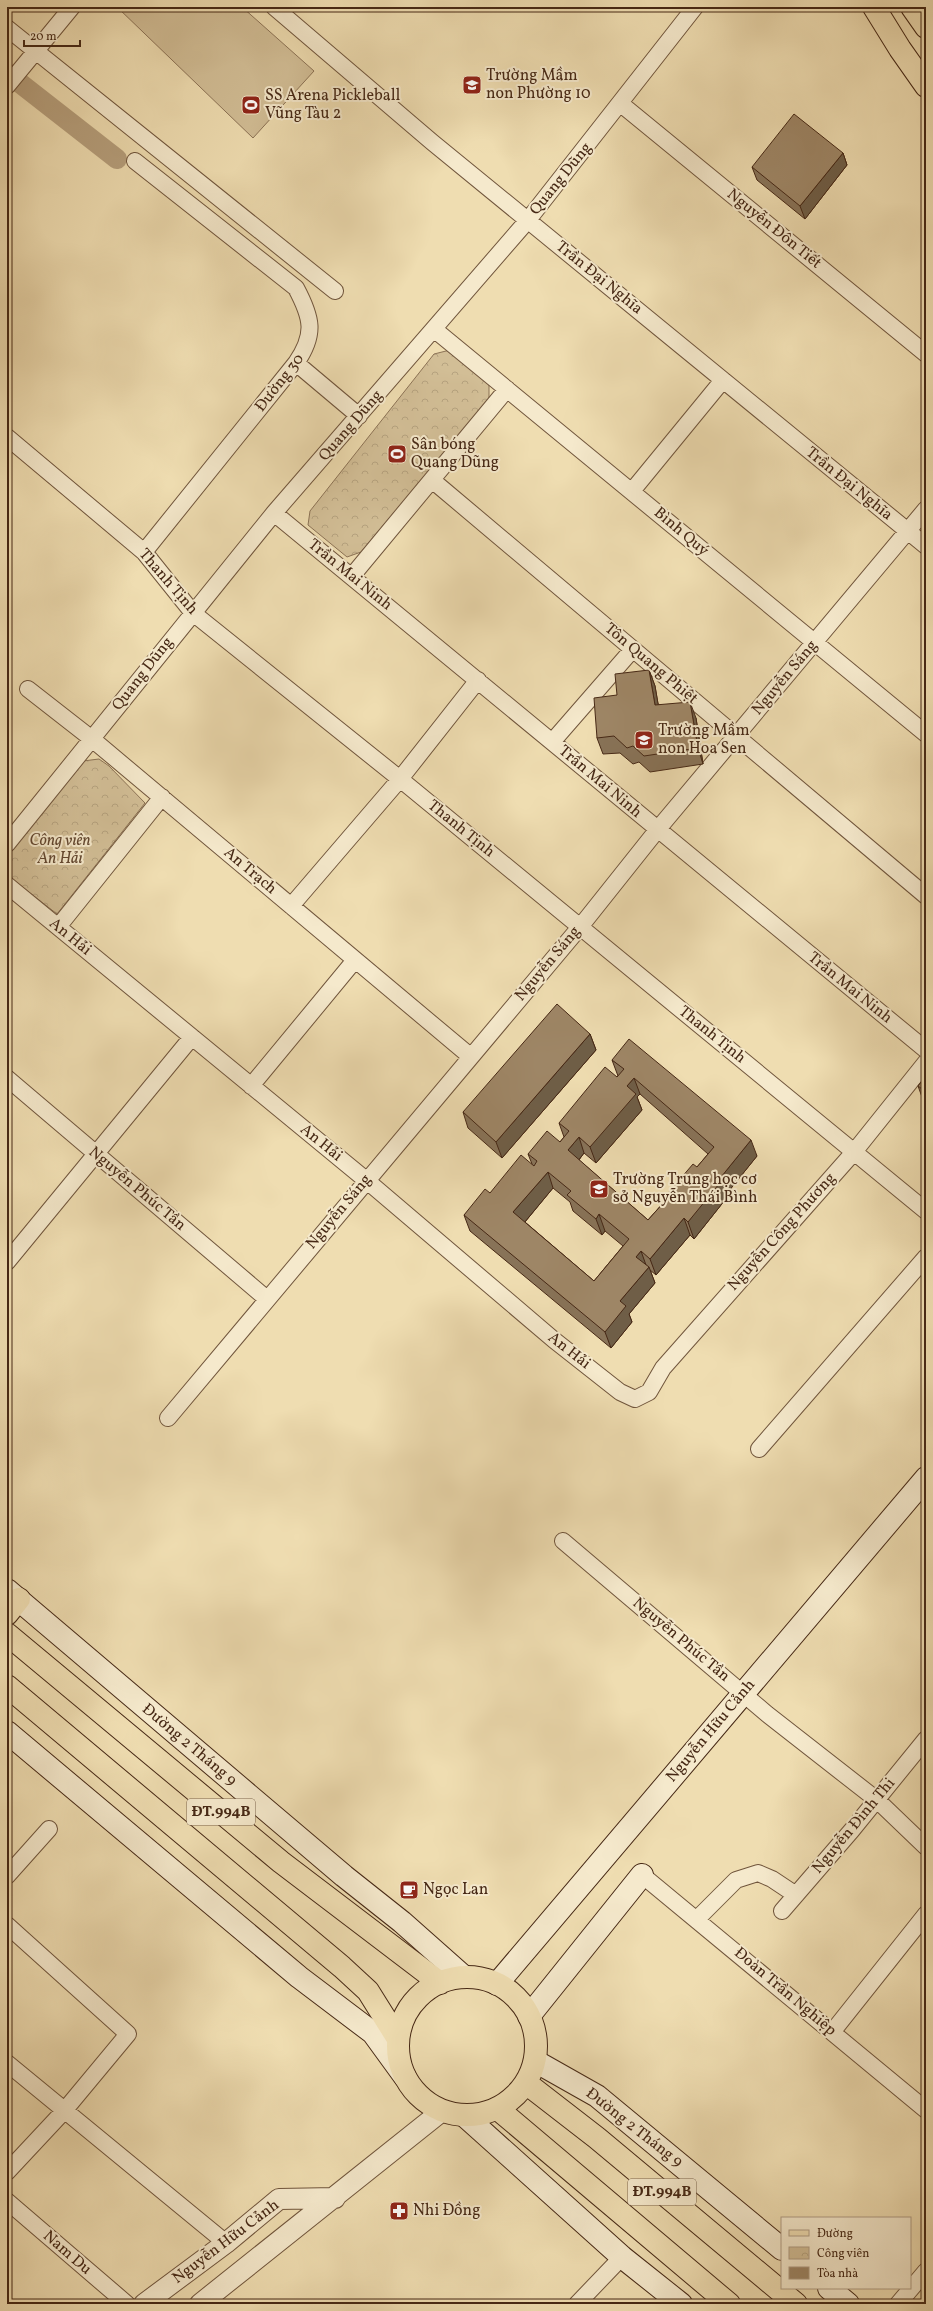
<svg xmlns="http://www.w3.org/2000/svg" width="933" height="2311" viewBox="0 0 933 2311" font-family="Vollkorn,serif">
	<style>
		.park { fill: url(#park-crowns); stroke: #8c7356 }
		.pitch { fill: #d2be96; stroke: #8c7356 }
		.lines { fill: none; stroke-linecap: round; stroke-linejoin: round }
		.canal { stroke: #b69f7c; stroke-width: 20 }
		.minor-casing { stroke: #70553c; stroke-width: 18 }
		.tertiary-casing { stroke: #70553c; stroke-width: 22 }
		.secondary-casing { stroke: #462815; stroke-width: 24 }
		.primary-casing { stroke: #462815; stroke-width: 24 }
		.minor { stroke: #f5e9cc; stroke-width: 16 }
		.tertiary { stroke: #f5e9cc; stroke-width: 20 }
		.secondary { stroke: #f5e9cc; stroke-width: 22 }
		.primary { stroke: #efddb1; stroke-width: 22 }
		.wall { fill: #887358; stroke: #462815; fill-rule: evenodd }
		.shaded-wall { fill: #6f5e47; stroke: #462815 }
		.building { fill: #9e8666; stroke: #462815; fill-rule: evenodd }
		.labels { text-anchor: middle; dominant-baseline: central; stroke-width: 4; stroke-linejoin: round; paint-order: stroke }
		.shield { fill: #f5e9cc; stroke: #7a624c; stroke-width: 1 }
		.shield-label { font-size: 15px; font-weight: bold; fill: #462815 }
		.poi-label { font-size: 16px; fill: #462815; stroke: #f5e9cc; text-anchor: start }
		.street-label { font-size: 16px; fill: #462815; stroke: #f5e9cc }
		.park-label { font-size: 16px; font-style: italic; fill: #62462f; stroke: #f5e9cc }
	</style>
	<defs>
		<pattern id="park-crowns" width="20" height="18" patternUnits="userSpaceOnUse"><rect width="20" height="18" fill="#d2be96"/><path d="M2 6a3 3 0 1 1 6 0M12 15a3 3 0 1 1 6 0" fill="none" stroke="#b6a380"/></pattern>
	</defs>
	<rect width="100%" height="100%" fill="#efddb1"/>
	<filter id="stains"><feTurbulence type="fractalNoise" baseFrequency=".005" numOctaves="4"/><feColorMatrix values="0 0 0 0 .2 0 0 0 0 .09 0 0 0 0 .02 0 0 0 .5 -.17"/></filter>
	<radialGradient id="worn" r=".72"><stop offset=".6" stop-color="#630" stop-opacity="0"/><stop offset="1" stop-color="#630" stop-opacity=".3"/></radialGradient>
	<path class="park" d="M450 350 489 382V399L361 552 347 557 308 525 310 511 434 354Z
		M99 759 109 766 145 803 57 914 7 875V855L83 761Z"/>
	<path class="pitch" d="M117 7H242L314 71 253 138Z"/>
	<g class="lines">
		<path class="canal" d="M7 73 117 159"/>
		<g class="minor-casing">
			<path id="minor" d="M274 7 432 142 926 546
				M7 28 335 291
				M7 86 72 7
				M621 104 926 354
				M135 161 296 288C312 318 316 334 296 363L144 552
				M435 330 926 734
				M296 363 359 416
				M7 437 144 552 193 613 400 779 926 1211
				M432 480 926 896
				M632 491 723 380
				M274 513 926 1050
				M352 576 507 389
				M28 689 92 739 470 1056
				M552 742 633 649
				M7 844 274 513 528 220 695 7
				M7 885 366 1180 554 1340 620 1392 635 1399 649 1392 663 1368 854 1152 926 1062
				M291 906 400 779 478 680
				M58 927 162 797
				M7 1078 267 1299
				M251 1086 355 960
				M7 1262 192 1037
				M168 1418 580 927 658 829 926 509
				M759 1449 926 1257
				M563 1541 767 1714 877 1800 926 1847
				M642 1875 926 2110
				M7 1876 49 1829
				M782 1911 852 1830 926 1739
				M697 1919 736 1880 758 1873 772 1879 796 1895
				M7 1925 128 2034 64 2111 7 2172
				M833 2031 926 1914
				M7 2063 226 2243
				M7 2201 127 2304
				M577 2304 622 2257
				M898 2304 926 2271"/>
		</g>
		<g class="tertiary-casing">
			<path id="tertiary" d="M144 2304 226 2243 279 2199 335 2198
				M200 2304 442 2111"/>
		</g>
		<g class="secondary-casing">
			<path id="secondary" d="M7 1590 344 1876 402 1922 464 1977
				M7 1732 299 1977 373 2033 405 2077
				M497 1984 926 1478
				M529 2016 642 1875
				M535 2061 597 2096 782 2249
				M465 2116 622 2257 681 2304
				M829 2288 848 2304"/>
		</g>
		<g class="primary-casing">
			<path id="primary" d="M874 7 900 49 926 86
				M912 7 926 27
				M7 1614 19 1599
				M7 1634 281 1862 440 1983
				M7 1686 342 1967 368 1991 398 2039
				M398 2046a69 69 0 1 1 138 0a69 69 0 1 1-138 0Z
				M526 2083 597 2138 796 2304
				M498 2109 729 2304"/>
		</g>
		<use href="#minor" class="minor"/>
		<use href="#tertiary" class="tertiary"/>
		<use href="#secondary" class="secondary"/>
		<use href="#primary" class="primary"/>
	</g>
	<path class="wall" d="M843 153 847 165 805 219 757 180 752 167Z
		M649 670 655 686 658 704 696 718 703 764 650 772 639 762 633 764 620 753 603 754 597 738 617 695Z
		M590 1034 596 1050 502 1158 468 1128 463 1112Z
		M612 1060 757 1156 724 1197 725 1200 694 1239 690 1235 656 1275 650 1270 655 1283 629 1314 632 1322 611 1348 470 1231 464 1215 490 1193 532 1164 528 1154 560 1142 564 1137 559 1123 618 1076ZM640 1094 708 1154 697 1167 663 1199 664 1202 648 1220 579 1160 584 1153 596 1163 642 1110 637 1097ZM553 1188 570 1202 573 1211 602 1235 605 1231 623 1246 594 1281 525 1222Z
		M926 1076V1108L918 1086Z"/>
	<path class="shaded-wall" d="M843 153 847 165 805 219 800 206Z
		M649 670 655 686 661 721 655 705Z
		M690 702 696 718 703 764 698 748Z
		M590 1034 596 1050 502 1158 496 1142Z
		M634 1078 640 1094 637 1097 642 1110 596 1163 590 1147 627 1086Z
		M579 1137 584 1153 574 1166 568 1150Z
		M751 1140 757 1156 724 1197 725 1200 694 1239 688 1222 717 1182Z
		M548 1172 553 1188 519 1229 513 1212Z
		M599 1214 605 1231 602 1235 596 1219Z
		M684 1218 690 1235 656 1275 650 1259Z
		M641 1251 647 1268 636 1257Z
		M649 1267 655 1283 629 1314 632 1322 611 1348 605 1332 620 1301Z"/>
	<path class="building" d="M794 114 843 153 800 206 752 167Z
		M649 670 655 705 690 702 698 748 644 756 633 746 627 748 614 736 597 738 594 698 617 695 615 674Z
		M557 1004 590 1034 496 1142 463 1112Z
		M629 1039 751 1140 717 1182 719 1184 688 1222 684 1218 650 1259 641 1251 636 1257 649 1267 620 1301 626 1306 605 1332 464 1215 485 1189 490 1193 521 1155 534 1166 537 1161 528 1154 547 1131 560 1142 569 1131 559 1123 605 1067 617 1077 624 1069 612 1060ZM634 1078 714 1147 697 1167 693 1164 663 1199 665 1201 648 1220 568 1150 579 1137 590 1147 636 1094 627 1086ZM548 1172 571 1191 567 1195 596 1219 599 1214 629 1239 594 1281 513 1212Z
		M926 1076V1092L918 1086Z"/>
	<defs>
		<g id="school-square" transform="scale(1)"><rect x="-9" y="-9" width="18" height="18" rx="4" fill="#8f2418" stroke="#f5e9cc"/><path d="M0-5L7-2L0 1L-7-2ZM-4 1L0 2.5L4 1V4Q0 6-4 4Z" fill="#fff"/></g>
		<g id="stadium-square" transform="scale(1)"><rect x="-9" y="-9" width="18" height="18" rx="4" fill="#8f2418" stroke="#f5e9cc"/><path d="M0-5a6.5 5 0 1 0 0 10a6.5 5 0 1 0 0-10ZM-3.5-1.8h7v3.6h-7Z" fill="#fff"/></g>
		<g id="cafe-square" transform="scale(1)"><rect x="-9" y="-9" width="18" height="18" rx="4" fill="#8f2418" stroke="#f5e9cc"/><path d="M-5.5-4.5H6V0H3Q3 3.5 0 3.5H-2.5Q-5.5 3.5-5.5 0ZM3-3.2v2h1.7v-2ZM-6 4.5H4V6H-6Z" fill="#fff"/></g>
		<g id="pharmacy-square" transform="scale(1)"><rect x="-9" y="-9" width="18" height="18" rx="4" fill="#8f2418" stroke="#f5e9cc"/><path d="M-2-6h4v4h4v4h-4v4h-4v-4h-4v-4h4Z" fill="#fff"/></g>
	</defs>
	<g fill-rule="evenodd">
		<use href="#school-square" x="472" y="85"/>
		<use href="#stadium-square" x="251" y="105"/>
		<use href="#stadium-square" x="397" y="454"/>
		<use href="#school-square" x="644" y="740"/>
		<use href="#school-square" x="599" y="1189"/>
		<use href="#cafe-square" x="409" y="1890"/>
		<use href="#pharmacy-square" x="399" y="2211"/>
	</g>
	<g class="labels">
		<g class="shield">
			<rect x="187" y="1799" width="68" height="26" rx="3"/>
			<rect x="628" y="2179" width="68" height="26" rx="3"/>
		</g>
		<g class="shield-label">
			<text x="221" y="1812">ĐT.994B</text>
			<text x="662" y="2192">ĐT.994B</text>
		</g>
		<g class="poi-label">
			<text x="486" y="76">Trường Mầm<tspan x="486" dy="18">non Phường 10</tspan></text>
			<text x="265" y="96">SS Arena Pickleball<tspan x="265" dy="18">Vũng Tàu 2</tspan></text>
			<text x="411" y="445">Sân bóng<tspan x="411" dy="18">Quang Dũng</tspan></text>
			<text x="658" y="731">Trường Mầm<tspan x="658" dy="18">non Hoa Sen</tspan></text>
			<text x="613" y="1180">Trường Trung học cơ<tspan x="613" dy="18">sở Nguyễn Thái Bình</tspan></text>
			<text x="423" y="1890">Ngọc Lan</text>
			<text x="413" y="2211">Nhi Đồng</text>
		</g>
		<g class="street-label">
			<text transform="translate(561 179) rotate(-51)">Quang Dũng</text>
			<text transform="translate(774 229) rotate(39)">Nguyễn Đôn Tiết</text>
			<text transform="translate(599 278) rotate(39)">Trần Đại Nghĩa</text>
			<text transform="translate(280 383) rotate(-52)">Đường 30</text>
			<text transform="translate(351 426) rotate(-49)">Quang Dũng</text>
			<text transform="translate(849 484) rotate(39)">Trần Đại Nghĩa</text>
			<text transform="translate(681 532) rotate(40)">Bình Quý</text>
			<text transform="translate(350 575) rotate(39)">Trần Mai Ninh</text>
			<text transform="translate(168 582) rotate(49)">Thanh Tịnh</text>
			<text transform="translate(651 664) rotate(40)">Tôn Quang Phiệt</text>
			<text transform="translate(143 674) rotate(-52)">Quang Dũng</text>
			<text transform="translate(785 678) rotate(-50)">Nguyễn Sáng</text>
			<text transform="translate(600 782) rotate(40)">Trần Mai Ninh</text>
			<text transform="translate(461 829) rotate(39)">Thanh Tịnh</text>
			<text transform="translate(250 871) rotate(40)">An Trạch</text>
			<text transform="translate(70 937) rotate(39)">An Hải</text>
			<text transform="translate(548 964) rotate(-50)">Nguyễn Sáng</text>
			<text transform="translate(850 988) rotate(39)">Trần Mai Ninh</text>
			<text transform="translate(712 1035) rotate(39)">Thanh Tịnh</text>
			<text transform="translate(321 1143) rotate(39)">An Hải</text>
			<text transform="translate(137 1189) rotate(40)">Nguyễn Phúc Tần</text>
			<text transform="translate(339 1212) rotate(-50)">Nguyễn Sáng</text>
			<text transform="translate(782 1232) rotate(-48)">Nguyễn Công Phương</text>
			<text transform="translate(569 1351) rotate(38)">An Hải</text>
			<text transform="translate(681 1640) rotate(40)">Nguyễn Phúc Tần</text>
			<text transform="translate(711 1731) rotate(-50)">Nguyễn Hữu Cảnh</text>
			<text transform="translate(189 1745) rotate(40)">Đường 2 Tháng 9</text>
			<text transform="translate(854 1826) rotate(-50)">Nguyễn Đình Thi</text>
			<text transform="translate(785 1992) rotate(40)">Đoàn Trần Nghiệp</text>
			<text transform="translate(634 2128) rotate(38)">Đường 2 Tháng 9</text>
			<text transform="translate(226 2242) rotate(-37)">Nguyễn Hữu Cảnh</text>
			<text transform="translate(67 2253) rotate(41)">Nam Du</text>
		</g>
		<g class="park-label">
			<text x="60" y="841">Công viên<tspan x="60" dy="18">An Hải</tspan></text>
		</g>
	</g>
	<rect width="933" height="2311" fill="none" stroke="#efddb1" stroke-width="24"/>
	<rect x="8" y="8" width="917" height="2295" fill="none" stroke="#462815" stroke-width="2"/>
	<rect x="12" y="12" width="909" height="2287" fill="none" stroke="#462815"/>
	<rect x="781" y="2217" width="130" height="72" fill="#f5e9cc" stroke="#af9c83"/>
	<rect x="789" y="2230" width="20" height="6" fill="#efddb1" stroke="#af9c83"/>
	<text x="817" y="2237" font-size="12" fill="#462815">Đường</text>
	<rect x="789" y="2247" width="20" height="12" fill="url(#park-crowns)" stroke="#af9c83"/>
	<text x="817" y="2257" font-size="12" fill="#462815">Công viên</text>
	<rect x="789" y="2267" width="20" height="12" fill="#9e8666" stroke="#af9c83"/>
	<text x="817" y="2277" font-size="12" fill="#462815">Tòa nhà</text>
	<path d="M24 40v6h56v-6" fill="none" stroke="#462815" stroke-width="2"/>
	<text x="30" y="40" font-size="12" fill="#462815" stroke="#f5e9cc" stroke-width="3" paint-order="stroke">20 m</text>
	<rect width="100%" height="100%" filter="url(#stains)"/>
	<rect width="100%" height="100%" fill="url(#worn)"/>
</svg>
